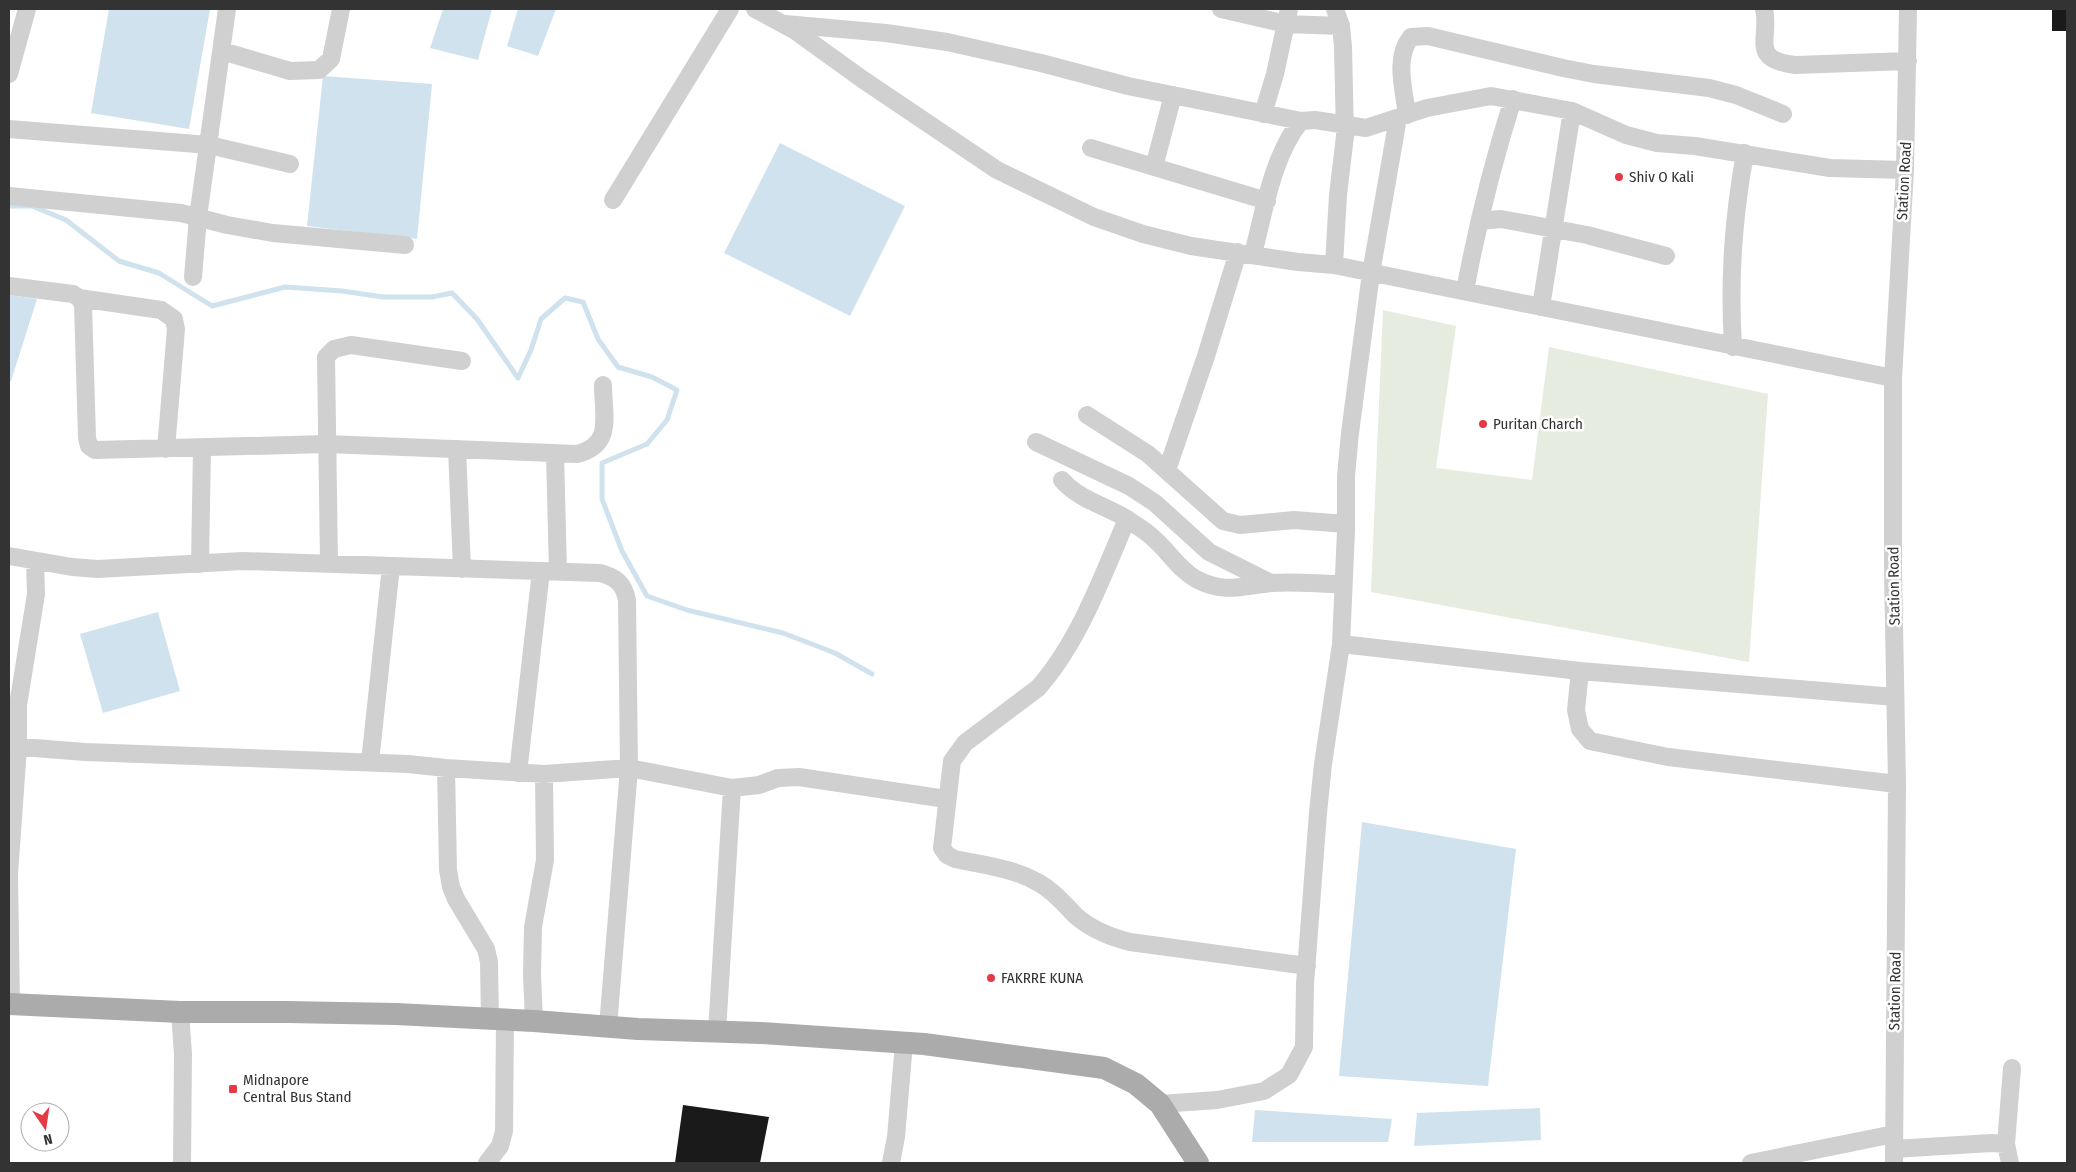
<svg xmlns="http://www.w3.org/2000/svg" width="2076" height="1172" viewBox="0 0 2076 1172" font-family="'Fira Sans Condensed',sans-serif">
	<style>
		.green { fill: #e6ecdf }
		.water { fill: #cfe2ee }
		.lines { fill: none; stroke-linecap: round; stroke-linejoin: round }
		.stream { stroke: #cfe2ee; stroke-width: 5 }
		.building { fill: #1a1a1a }
		.minor { stroke: #d0d0d0; stroke-width: 18 }
		.major { stroke: #ababab; stroke-width: 22 }
		.poi-dot { fill: #e63946; stroke: #fff; stroke-width: 2 }
		.labels { text-anchor: middle; dominant-baseline: central; stroke-width: 5; stroke-linejoin: round; paint-order: stroke }
		.poi-label { font-size: 15px; fill: #333; stroke: #fff; text-anchor: start }
		.street-label { font-size: 15px; fill: #333; stroke: #fff }
	</style>
	<rect width="100%" height="100%" fill="#fff"/>
	<path class="green" d="M1383 310 1456 326 1436 468 1532 480 1549 347 1768 394 1749 662 1371 592Z"/>
	<path class="water" d="M109 9H210L189 129 91 113Z
		M443 9H492L478 60 430 48Z
		M518 9H556L538 56 507 46Z
		M323 76 432 84 417 239 307 226Z
		M780 143 905 206 850 316 724 253Z
		M9 295 37 299 11 381H9Z
		M158 612 180 691 103 713 80 634Z
		M1362 822 1516 849 1488 1086 1339 1076Z
		M1540 1108 1541 1140 1414 1146 1417 1113Z
		M1255 1110 1392 1119 1388 1142H1252Z"/>
	<g class="lines">
		<path class="stream" d="M9 206H32L66 220 119 261 159 273 212 306 285 287 342 291 383 297H432L452 293 477 319 518 378 531 350 541 319 565 298 583 302 598 339 618 367 652 377 677 390 667 420 647 444 602 463V499L622 551 647 596 687 610 783 633 835 653 872 674"/>
	</g>
	<path class="building" d="M2052 9H2067V31H2052Z
		M683 1105 769 1117 760 1163H675Z"/>
	<g class="lines">
		<path class="minor" d="M755 9 794 30 862 79 997 170 1094 217 1143 234 1191 246 1298 262 1334 265 1893 378
			M1221 9 1286 24 1341 26
			M1764 9C1771 38 1748 59 1795 65L1908 61
			M785 24 886 33 947 42 1041 63 1128 86 1301 121
			M222 51 290 71 319 70 331 59 341 9
			M9 74 27 9
			M1263 114 1275 74 1289 9
			M1407 115C1404 89 1394 58 1411 37L1428 36 1563 68 1594 74 1709 88 1736 95 1783 114
			M9 129 209 145 290 164
			M1091 148 1267 201
			M1154 167 1173 95
			M9 196 181 213 227 225 273 233 405 245
			M613 200 730 9
			M1480 221 1501 219 1587 235 1666 256
			M1253 254C1264 212 1273 154 1301 121L1315 120 1366 128 1427 108 1491 96 1572 111 1626 135 1657 143 1695 146 1830 168 1905 170
			M1334 265 1338 195 1345 136 1343 47 1341 26 1335 9
			M193 277 198 217 227 9
			M9 286 73 294 79 298 83 304 87 438 89 446 95 450 327 444 577 454C614 445 603 416 603 385
			M1465 291C1477 226 1493 162 1513 99
			M79 298 161 310 174 319 176 329 166 449
			M1541 307 1572 111
			M1733 347C1729 279 1733 220 1745 153
			M1087 415 1148 454 1223 521 1240 525 1294 520 1346 524
			M1036 442 1129 486 1155 503 1209 552 1271 583
			M457 449 462 569
			M555 453 558 572
			M1167 470 1206 356 1238 252
			M1062 480C1078 499 1106 506 1127 519 1135 525 1145 530 1152 537 1168 550 1177 568 1196 579 1224 594 1242 586 1271 583 1294 581 1319 584 1343 584
			M1127 519C1103 575 1079 642 1038 688L965 743 952 761 942 848 947 855 955 859C983 865 1014 868 1039 883 1054 891 1064 904 1076 916 1092 930 1110 937 1130 942L1307 966
			M9 556 72 567 98 569 243 561 600 573C616 577 624 584 627 600L629 768 608 1027
			M329 563 326 357 334 349 351 345 462 361
			M200 564 202 448
			M1341 644 1580 671 1895 697
			M1580 671 1576 710 1580 729 1590 741 1668 757 1897 784
			M9 746 85 752 408 764 446 768 544 774 629 768 732 788 759 785 778 778 799 777 946 799
			M370 762 391 566
			M446 768 448 870 451 887 456 899 486 949 489 962 490 1019
			M518 773 541 571
			M11 1004 9 874 18 748V705L36 594 35 561
			M180 1012 183 1054 182 1163
			M534 1021 532 974 533 927 545 860 544 774
			M717 1032 732 788
			M1160 1104 1217 1100 1264 1091 1289 1075 1304 1047 1305 984 1318 813 1323 764 1341 644 1346 531V476L1350 433 1371 273 1398 118
			M2006 1144 2012 1068
			M1894 1149 1991 1143 2006 1144 2010 1163
			M487 1163 500 1146 504 1131 505 1020
			M891 1163 896 1137 904 1043
			M1751 1163 1894 1134
			M1894 1163 1897 784 1893 571V378L1905 170 1908 9"/>
		<path class="major" d="M9 1004 180 1012H287L396 1014 534 1021 638 1029 761 1033 924 1044 1104 1068 1136 1084 1160 1104 1198 1163"/>
	</g>
	<g class="poi-dot">
		<circle cx="1619" cy="177" r="5"/>
		<circle cx="1483" cy="424" r="5"/>
		<circle cx="991" cy="978" r="5"/>
		<rect x="228" y="1084" width="10" height="10" rx="2.5"/>
	</g>
	<g class="labels">
		<g class="poi-label">
			<text x="1629" y="177">Shiv O Kali</text>
			<text x="1493" y="424">Puritan Charch</text>
			<text x="1001" y="978">FAKRRE KUNA</text>
			<text x="243" y="1080">Midnapore<tspan x="243" dy="17">Central Bus Stand</tspan></text>
		</g>
		<g class="street-label">
			<text transform="translate(1904 181) rotate(-87)">Station Road</text>
			<text transform="translate(1894 586) rotate(-91)">Station Road</text>
			<text transform="translate(1895 991) rotate(-89)">Station Road</text>
		</g>
	</g>
	<rect width="2076" height="1172" fill="none" stroke="#333333" stroke-width="20"/>
	<g transform="translate(45 1127) rotate(167)"><circle r="24" fill="#ffffff" stroke="#adadad"/>
	<path d="M0-4L9 19L0 12L-9 19Z" fill="#e63946"/>
	<text y="-8" font-size="14" font-weight="bold" text-anchor="middle" fill="#333333">N</text>
	</g>
</svg>
